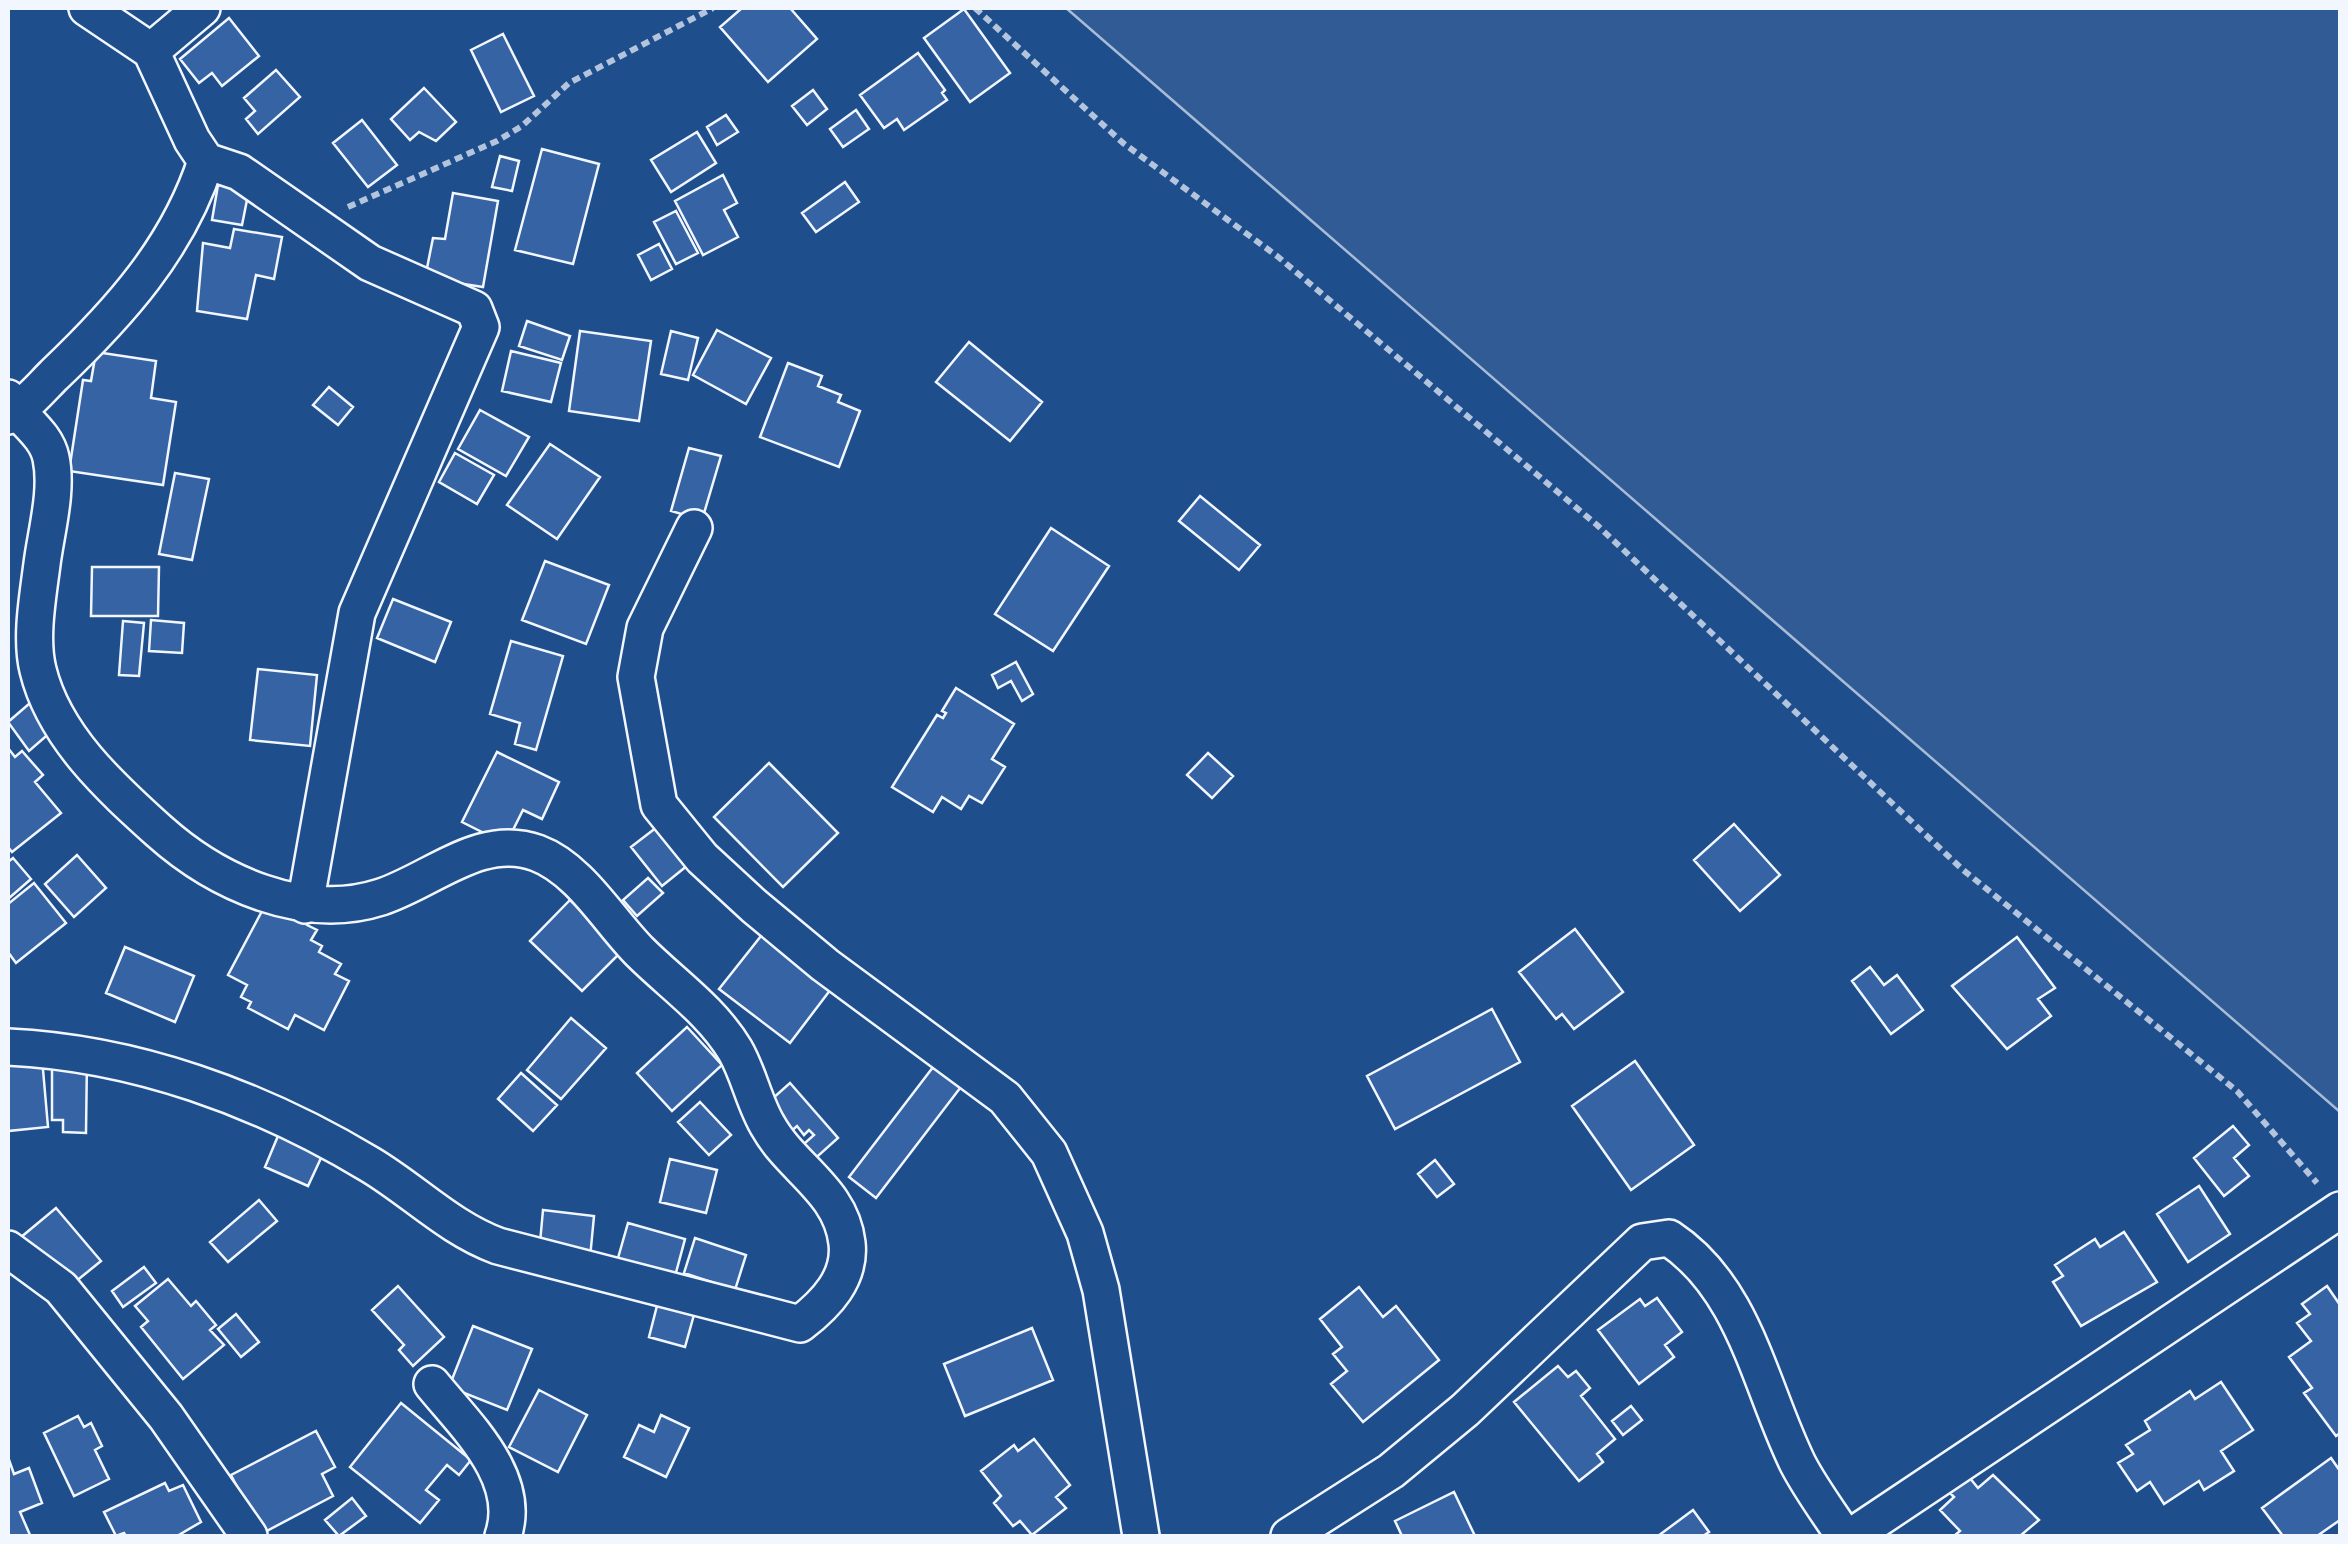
<svg xmlns="http://www.w3.org/2000/svg" width="2348" height="1544" viewBox="0 0 2348 1544" font-family="Lato,sans-serif">
	<style>
		.built { fill: #305b95; stroke: #a8bbd7; stroke-width: 2.5 }
		.building { fill: #3563a3; stroke: #f2f6ff; stroke-width: 2.5 }
		.lines { fill: none; stroke-linecap: round; stroke-linejoin: round }
		.street-casing { stroke: #f2f6ff; stroke-width: 40 }
		.path { stroke: #b3c4dc; stroke-width: 6; stroke-dasharray: 8 5; stroke-linecap: butt }
		.street { stroke: #1f4e8c; stroke-width: 35 }
	</style>
	<rect width="100%" height="100%" fill="#1f4e8c"/>
	<path class="built" d="M1066 8H2340V1112Z"/>
	<path class="building" d="M742 8H790L817 39 768 82 720 27Z
		M964 9 1010 73 970 102 924 38Z
		M229 18 259 56 222 86 212 73 199 83 180 59Z
		M503 34 534 96 501 112 471 50Z
		M918 53 945 90 942 93 947 100 904 130 897 119 884 128 860 95Z
		M276 70 300 97 258 134 246 119 255 111 244 98Z
		M424 88 456 122 436 141 419 132 410 140 391 119Z
		M813 90 827 109 807 125 792 106Z
		M856 110 869 129 843 147 830 129Z
		M726 115 738 132 717 145 707 127Z
		M362 120 397 165 368 187 333 143Z
		M697 132 716 163 671 192 651 160Z
		M542 149 599 164 573 264 515 250Z
		M500 156 519 161 512 191 492 187Z
		M723 175 737 203 724 210 738 237 703 255 675 201Z
		M845 182 859 202 816 232 802 213Z
		M218 185 249 190 242 225 212 220Z
		M453 193 498 201 483 287 425 278 433 238 445 239Z
		M676 211 698 253 676 264 654 222Z
		M234 229 282 237 274 279 256 275 247 319 197 311 203 243 230 248Z
		M659 244 672 269 651 280 638 255Z
		M527 321 570 336 562 360 519 346Z
		M717 330 771 358 746 404 693 375Z
		M580 331 651 341 639 421 569 411Z
		M671 331 698 338 688 380 661 374Z
		M969 342 1042 402 1010 441 936 382Z
		M511 351 561 363 551 402 502 391Z
		M96 352 156 361 151 398 176 402 163 485 69 471 83 380 91 381Z
		M788 363 822 376 818 386 841 395 838 402 860 411 839 467 760 437Z
		M329 387 353 407 338 425 313 405Z
		M480 410 529 437 506 476 458 449Z
		M550 444 600 477 557 539 507 505Z
		M689 448 721 456 702 520 671 511Z
		M455 453 494 475 477 504 439 482Z
		M175 473 209 479 192 560 159 554Z
		M1200 496 1260 545 1239 570 1179 521Z
		M1051 528 1109 566 1053 651 995 614Z
		M545 561 609 585 586 644 522 620Z
		M92 567H159L158 616H91Z
		M393 599 451 622 435 662 377 638Z
		M151 620 184 623 182 653 149 651Z
		M123 621 144 623 139 676 119 675Z
		M511 641 563 656 536 750 515 744 520 723 490 714Z
		M1016 662 1033 694 1022 701 1011 681 998 688 992 675Z
		M258 669 317 675 310 746 250 740Z
		M956 688 1014 724 992 759 1005 767 982 803 969 796 961 809 942 797 933 812 892 787 937 715 943 718 946 713 942 711Z
		M37 697 60 724 29 751 8 722Z
		M8 748 15 757 22 751 43 775 35 782 61 813 12 852 8 847Z
		M497 752 559 782 542 819 523 810 506 844 462 822Z
		M1208 753 1233 776 1212 798 1187 775Z
		M769 763 838 833 783 887 714 817Z
		M1734 824 1780 875 1740 911 1694 860Z
		M657 827 688 865 662 886 631 847Z
		M77 855 106 888 74 917 45 884Z
		M13 858 31 879 8 899V862Z
		M648 878 663 893 637 916 623 900Z
		M34 883 66 923 16 963 8 952V904Z
		M269 898 309 920 307 925 317 930 311 940 322 946 319 952 341 964 335 974 349 981 324 1030 295 1015 288 1029 248 1008 251 1002 241 997 247 985 228 975Z
		M570 900 623 950 582 991 530 941Z
		M1575 929 1623 992 1574 1029 1562 1014 1556 1019 1519 972Z
		M761 936 831 989 790 1043 719 989Z
		M2017 937 2055 988 2038 999 2051 1016 2007 1049 1952 986Z
		M125 947 194 976 175 1022 106 993Z
		M1870 967 1884 985 1897 975 1923 1010 1891 1034 1852 981Z
		M1492 1009 1520 1062 1395 1129 1367 1076Z
		M571 1018 606 1048 561 1099 527 1070Z
		M687 1027 722 1065 672 1111 637 1073Z
		M42 1058 48 1127 8 1131V1061Z
		M52 1058H87L86 1133 63 1132V1120H52Z
		M940 1058 967 1079 876 1198 849 1177Z
		M1635 1061 1694 1145 1631 1190 1572 1106Z
		M521 1073 557 1105 533 1131 498 1099Z
		M790 1083 838 1138 809 1164 797 1150 814 1135 809 1130 804 1135 797 1126 787 1135 763 1107Z
		M700 1102 731 1135 709 1155 678 1122Z
		M283 1124 328 1143 308 1186 265 1167Z
		M2233 1126 2249 1145 2234 1158 2249 1176 2224 1196 2194 1158Z
		M670 1159 717 1170 706 1213 660 1202Z
		M1435 1160 1454 1184 1437 1197 1418 1174Z
		M2199 1186 2230 1234 2188 1262 2157 1214Z
		M259 1200 277 1221 228 1262 210 1242Z
		M56 1208 101 1261 64 1291 20 1238Z
		M543 1210 594 1216 590 1258 539 1254Z
		M628 1223 685 1239 674 1280 616 1265Z
		M2124 1232 2157 1282 2081 1326 2053 1282 2063 1276 2055 1265 2095 1239 2100 1247Z
		M695 1238 746 1255 735 1290 684 1273Z
		M144 1267 156 1283 123 1307 112 1291Z
		M168 1279 191 1306 196 1301 216 1325 210 1330 224 1345 183 1379 141 1327 148 1321 135 1306Z
		M398 1286 444 1337 413 1366 399 1350 404 1345 372 1310Z
		M2327 1286 2340 1305V1433L2336 1436 2304 1393 2312 1388 2289 1357 2311 1341 2297 1323 2310 1314 2302 1304Z
		M1359 1287 1383 1317 1396 1306 1439 1360 1363 1422 1331 1384 1347 1371 1333 1354 1342 1347 1320 1319Z
		M660 1294 697 1304 685 1347 649 1337Z
		M1657 1298 1682 1332 1665 1345 1674 1357 1639 1384 1598 1330 1640 1299 1645 1306Z
		M236 1314 259 1342 241 1357 218 1329Z
		M473 1326 532 1349 507 1410 449 1387Z
		M1032 1328 1053 1380 965 1416 944 1364Z
		M1558 1366 1568 1377 1576 1371 1590 1388 1581 1396 1615 1439 1597 1454 1603 1462 1579 1481 1514 1402Z
		M2221 1382 2253 1430 2221 1451 2234 1471 2204 1490 2199 1481 2164 1504 2150 1482 2137 1491 2118 1463 2133 1454 2126 1445 2150 1430 2145 1421 2190 1391 2195 1399Z
		M539 1390 587 1415 558 1472 509 1447Z
		M401 1403 471 1460 459 1475 447 1465 426 1490 439 1500 420 1523 350 1467Z
		M1631 1406 1642 1420 1623 1435 1612 1421Z
		M661 1415 689 1428 666 1477 624 1457 639 1425 654 1432Z
		M78 1416 84 1427 91 1423 102 1446 95 1450 109 1479 74 1496 44 1433Z
		M316 1431 335 1467 322 1474 333 1496 261 1534 231 1475Z
		M1034 1439 1070 1485 1056 1497 1066 1508 1032 1535 1020 1521 1013 1526 994 1503 1001 1496 981 1471 1014 1445 1018 1451Z
		M8 1457 14 1474 29 1468 42 1503 20 1512 30 1535 27 1536H8Z
		M2331 1458 2340 1471V1520L2317 1536H2283L2262 1508Z
		M1993 1475 2039 1520 2020 1536H1954L1960 1531 1940 1510 1954 1497 1950 1493 1969 1477 1978 1488Z
		M165 1483 169 1491 183 1485 201 1522 177 1536H126L124 1533 116 1536 104 1512Z
		M1454 1492 1475 1536H1402L1395 1521Z
		M352 1498 366 1516 339 1536 325 1520Z
		M1693 1510 1709 1532 1703 1536H1658Z"/>
	<g class="lines">
		<g class="street-casing">
			<path id="street" d="M87 8 151 51 192 140 206 161 239 172 370 263 474 309 481 327 357 613 305 905
				M151 51 202 8
				M8 398C20 419 46 433 51 458 58 491 46 532 42 564 38 596 30 638 38 670 54 736 110 787 159 831 217 883 304 922 381 897 431 881 481 832 537 853 580 869 609 921 640 952 672 984 711 1010 735 1050 749 1074 754 1103 768 1126 792 1169 841 1190 847 1243 851 1278 826 1304 800 1324L498 1246C449 1228 413 1190 369 1164 259 1098 135 1053 8 1047
				M8 416C25 407 40 389 54 375 119 313 178 248 206 161
				M694 528 645 628 636 677 659 805 702 858 754 906 825 965 1005 1098 1049 1153 1085 1233 1101 1290 1141 1536
				M8 1249 61 1288 166 1417 249 1536
				M432 1384C466 1426 523 1478 503 1536
				M1289 1536 1391 1471 1465 1410 1642 1242 1669 1238C1745 1288 1760 1387 1798 1464 1811 1489 1829 1513 1844 1536
				M1852 1536 2340 1210"/>
		</g>
		<path class="path" d="M975 8 1123 143 1277 256 1597 525 1962 869 2237 1091 2317 1183
			M348 207 497 141 522 126 569 83 713 8"/>
		<use href="#street" class="street"/>
	</g>
	<rect width="2348" height="1544" fill="none" stroke="#f2f6ff" stroke-width="20"/>
</svg>
